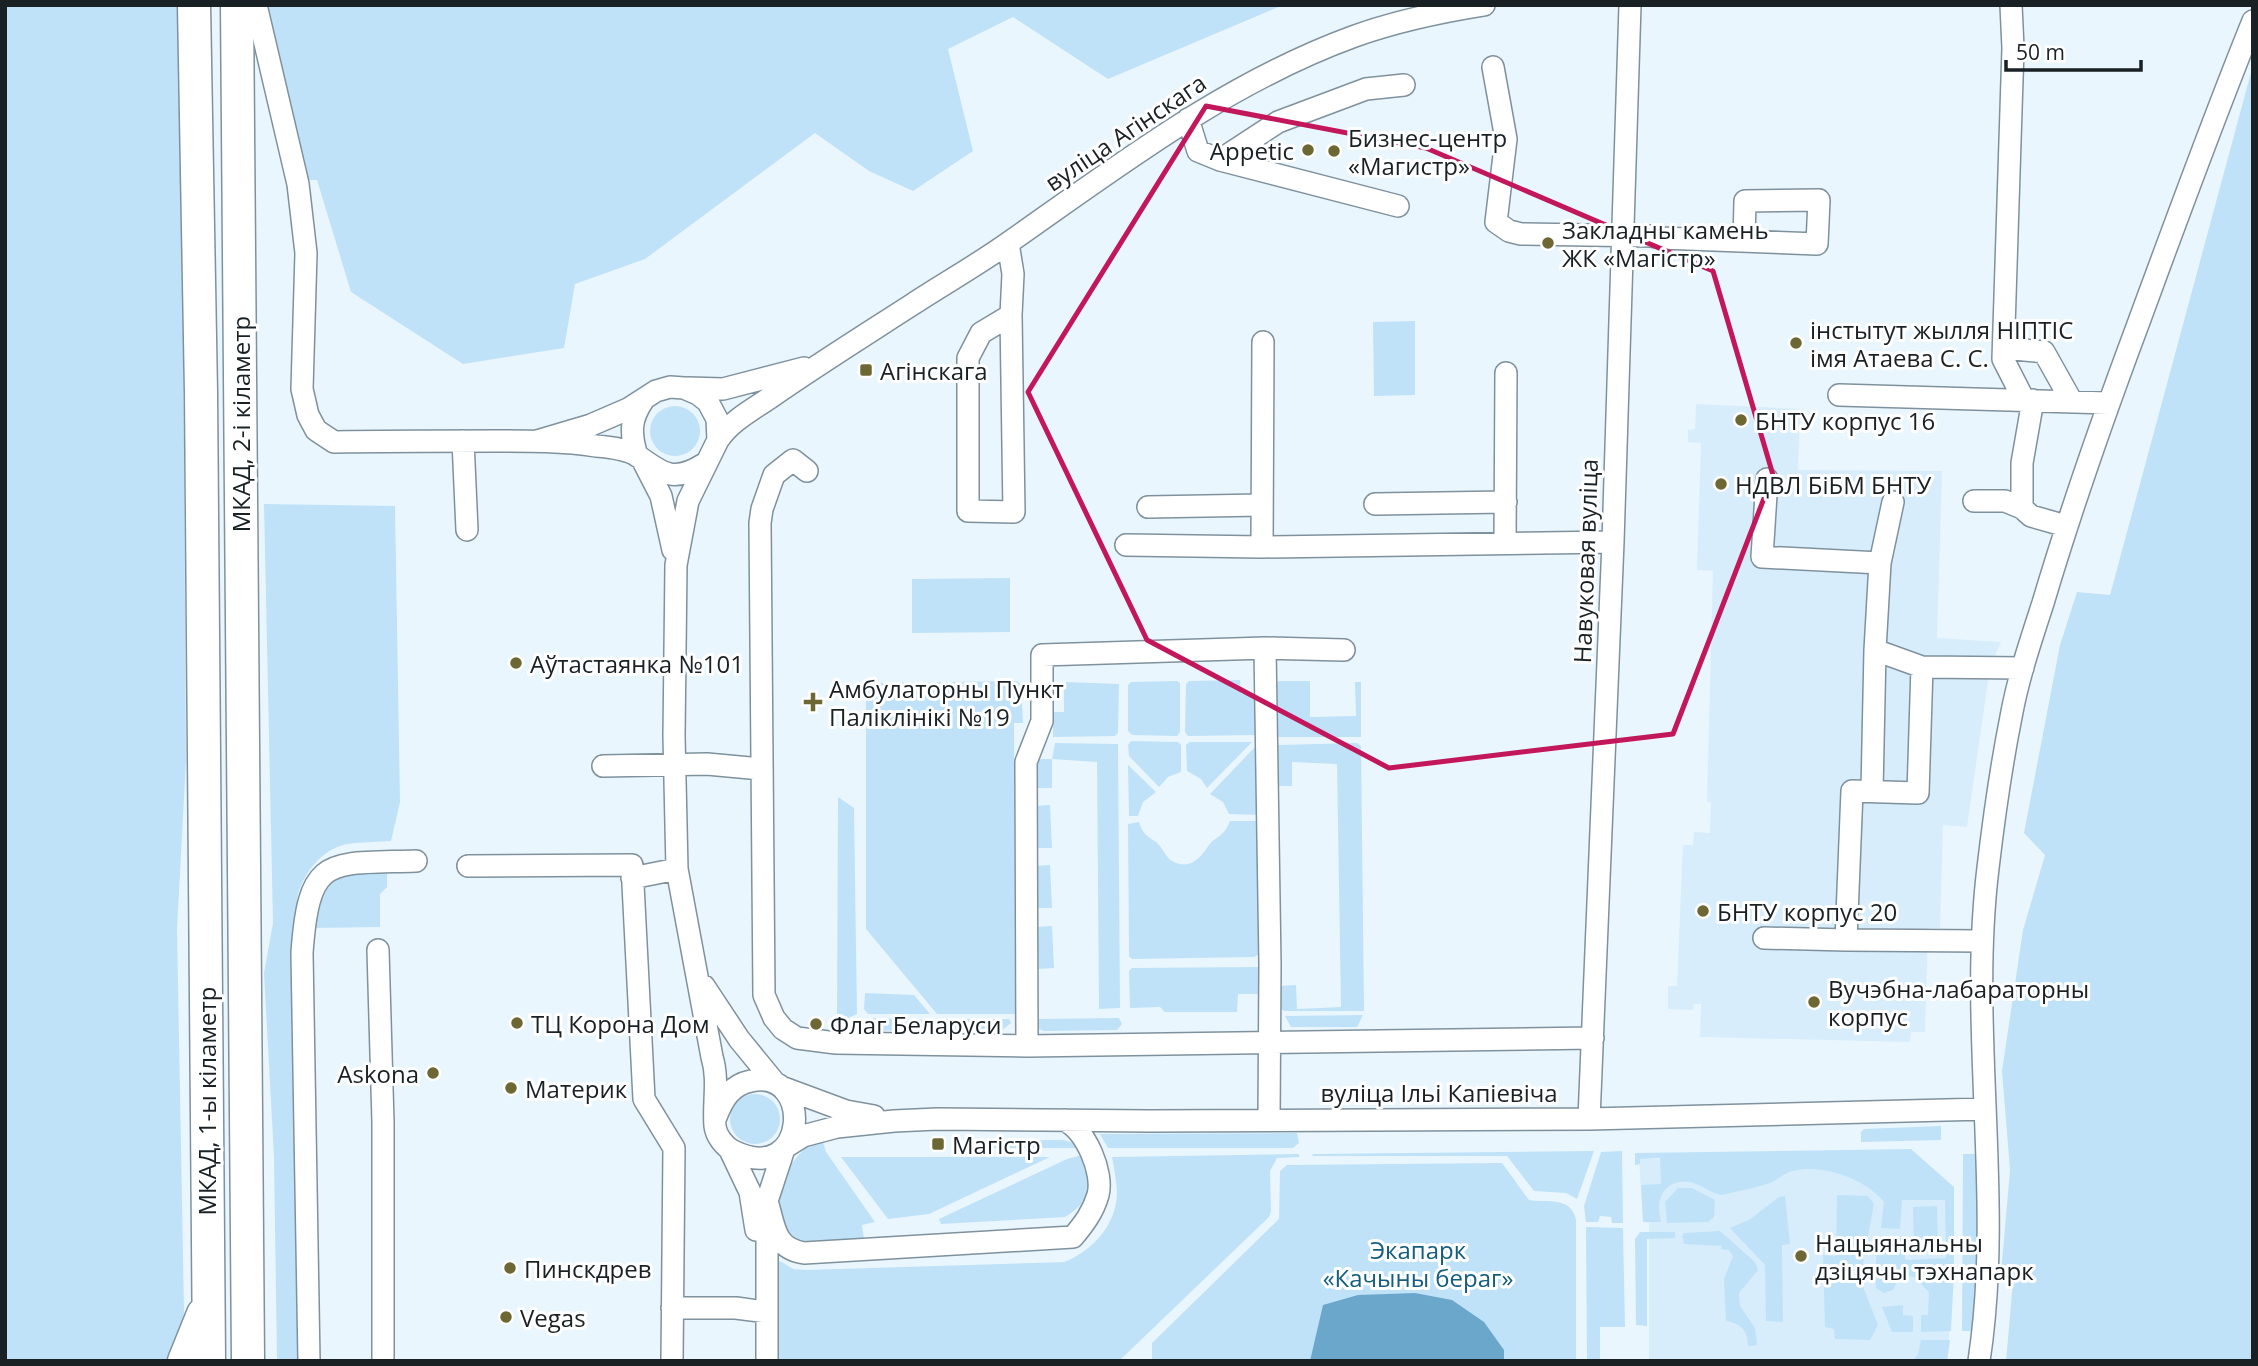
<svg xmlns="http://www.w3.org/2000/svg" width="2258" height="1366" viewBox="0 0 2258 1366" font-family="'Open Sans',sans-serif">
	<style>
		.built { fill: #d7edfb }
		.green { fill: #bfe2f8 }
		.water { fill: #6ba7ca }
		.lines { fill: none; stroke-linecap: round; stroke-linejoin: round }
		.minor-casing { stroke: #7f919d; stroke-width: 24 }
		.highway-casing { stroke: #7f919d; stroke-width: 35 }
		.minor { stroke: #fff; stroke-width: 21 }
		.highway { stroke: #fff; stroke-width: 32 }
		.marked { fill: none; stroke: #c2185b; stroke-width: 5; stroke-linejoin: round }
		.poi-dot { fill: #6d6733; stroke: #fff; stroke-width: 2.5 }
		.labels { text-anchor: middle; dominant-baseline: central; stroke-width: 6; stroke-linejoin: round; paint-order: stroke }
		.street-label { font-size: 24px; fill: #192125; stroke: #fff }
		.poi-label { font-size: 24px; fill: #192125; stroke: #fff; text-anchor: start }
		.park-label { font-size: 24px; fill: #135d80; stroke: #fff }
	</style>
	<rect width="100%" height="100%" fill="#eaf6fe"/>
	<path class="built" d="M1696 404 1800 409 1798 470 1942 471 1937 638 2001 642 1990 667 1967 827 1943 825 1940 928H1928L1925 1032H1911L1910 1042 1700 1037 1701 1004H1694L1693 1010 1668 1009V986H1677L1683 845H1693L1694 832 1710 833 1711 802H1707L1713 571 1697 570 1701 443 1688 442V430L1695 429Z
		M1914 1157 1953 1195 1954 1272 1947 1361H1649V1223L1643 1222 1639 1159Z"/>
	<path class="green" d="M5 5H181L186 761 177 929 184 1311 182 1342 176 1361H5Z
		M263 5H1283L1108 79 1013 17 948 49 973 151 913 191 869 171 815 133 645 259 575 284 564 348 463 364 351 292 317 180H307Z
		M2253 65V1361H2006L2013 1282 2001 1274 2010 1170 2002 1071 2023 930 2045 855 2024 833 2060 645 2077 592 2110 595Z
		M1415 321V395L1374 396 1373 322Z
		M650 431a25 25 0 1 1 50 0a25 25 0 1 1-50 0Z
		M264 504 395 506 400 802 391 841C377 842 361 842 347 844 321 849 302 875 297 899L304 1361H277L274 1157 264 973 273 923Z
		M1010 578V632L912 633V579Z
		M1240 680 1241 694H1257L1258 735 1188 736 1185 732 1186 684 1189 681Z
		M1017 681 1021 685 1023 723H1014L1015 1014H937L866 929V687L872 683Z
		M1177 681 1180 683V732L1177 736 1132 735 1128 731V685L1131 682Z
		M1279 681H1310V717L1356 716 1355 682H1361V737H1279L1276 735 1277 683Z
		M1066 682 1119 684 1118 733 1115 736 1053 737V712H1064V685Z
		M1131 741 1178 742 1181 745V772L1168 777 1159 787 1129 756 1128 745Z
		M1190 742H1252L1207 788 1201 779 1187 771 1186 745Z
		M1055 743 1118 744 1120 1008 1099 1009 1097 762 1052 759V788H1035L1034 764 1041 759H1052Z
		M1357 743 1361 746 1364 1011H1284L1280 1008 1279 986 1296 985 1297 1009 1341 1007 1337 764 1292 762V786H1278V745Z
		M1257 745 1259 815 1229 814 1223 802 1210 794Z
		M1128 765 1156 792 1143 802 1138 816H1129Z
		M838 797 854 808 857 1014 837 1023Z
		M1050 805 1052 848H1037L1035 806Z
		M1230 821H1257L1259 954 1254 957 1132 959 1129 956 1128 824 1139 822C1142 833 1147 836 1156 842 1163 847 1165 858 1174 862 1191 870 1201 857 1209 845 1216 836 1224 837 1230 821Z
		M387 858V887L380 894V927L314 928 315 903 329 875Z
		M1050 865 1052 908H1037L1035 866Z
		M1052 926 1054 968 1038 969 1037 927Z
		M1258 967V994H1238L1237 1012H1165L1160 1007 1130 1008 1129 971 1132 968Z
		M865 993 914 995 930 1014H868L864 1009Z
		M1363 1015 1357 1027H1291L1285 1016Z
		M868 1018 936 1020 945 1029 869 1031 865 1027V1022Z
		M1119 1018 1122 1024 1117 1030 1044 1031 1039 1029V1019Z
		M946 1019H1009L1011 1023 1000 1032 954 1031 943 1021Z
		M730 1119a25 25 0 1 1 50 0a25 25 0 1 1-50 0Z
		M1941 1126V1140L1861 1142V1132L1864 1129Z
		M1297 1133 1299 1143 1293 1148H1108L1100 1134Z
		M822 1139 826 1152 875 1222 862 1225 864 1240 801 1243 785 1231 776 1201 786 1170 809 1143Z
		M992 1140H1064L1073 1143 1076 1148H994Z
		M1911 1149 1954 1187V1272L1951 1331 1921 1332V1315H1928L1929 1292 1914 1277 1904 1275 1898 1280 1893 1290 1884 1293 1876 1288 1875 1274 1878 1238H1904L1905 1259 1908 1260 1946 1258 1945 1200H1902L1900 1229 1881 1228 1884 1202C1865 1178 1819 1162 1789 1172 1782 1175 1777 1180 1770 1183 1754 1188 1738 1191 1722 1195 1712 1194 1705 1187 1696 1184 1682 1178 1664 1183 1660 1200 1658 1206 1660 1216 1661 1222H1643L1641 1185 1661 1184 1660 1158 1640 1159V1164L1635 1165V1153Z
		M1594 1151 1577 1199 1566 1193 1534 1191 1507 1156H1312L1313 1154Z
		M1622 1151 1623 1223H1612L1611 1217 1600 1216 1598 1222H1586L1584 1206 1601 1152Z
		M1299 1154V1157L1277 1158 1270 1171 1271 1211 1269 1217 1119 1361H777L776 1264 780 1261 793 1269 806 1270 1064 1262C1093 1251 1118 1223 1117 1190 1116 1179 1114 1168 1112 1157Z
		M1963 1154H1979L1978 1278 1971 1331H1962Z
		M1082 1155C1094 1182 1092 1201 1065 1217L941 1224 939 1219 1067 1159Z
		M841 1157H1050L929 1214 888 1219Z
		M1502 1163 1529 1200C1548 1203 1570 1196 1576 1219V1361H1152V1343L1279 1219 1280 1171 1287 1165Z
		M1678 1188H1692L1715 1200 1714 1217 1708 1222 1667 1223 1665 1202Z
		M1837 1195 1868 1196 1874 1204 1863 1263 1862 1284 1878 1325 1870 1340 1835 1339 1834 1329 1825 1327 1823 1255 1836 1256Z
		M1785 1196 1790 1244 1782 1245 1783 1322 1766 1321 1765 1265 1730 1228 1749 1220 1779 1197Z
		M1937 1206 1938 1253H1914L1913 1207Z
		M1586 1227 1623 1228 1625 1327H1600V1361H1587Z
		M1720 1231 1755 1262 1758 1270 1739 1293 1740 1306 1755 1328 1757 1345 1748 1346C1748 1330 1741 1324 1726 1321L1724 1279 1733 1256 1729 1250 1721 1249 1722 1246 1684 1244 1682 1236 1684 1233Z
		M1640 1232H1675V1238L1647 1239V1326L1636 1325 1635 1239Z
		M1903 1305V1315L1913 1316V1332H1892L1882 1307Z
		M1921 1340H1950L1947 1361H1912L1918 1355Z"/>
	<path class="water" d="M1415 1293 1452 1300 1484 1322 1504 1350V1361H1310L1323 1305 1358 1295Z"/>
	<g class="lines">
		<g class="minor-casing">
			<path id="minor" d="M256 5 298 184 306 253 302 389 308 415 316 430 334 442C388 441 441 441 495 441 528 441 563 441 596 446 609 447 627 449 638 456 663 474 674 483 704 464
				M2011 5 2013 48 2003 359 2024 400
				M1493 67 1506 139 1496 222 1509 231 1521 234 1651 236 1661 238 1817 244 1819 200 1745 201 1744 241
				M1188 119 1198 151 1220 160 1398 206
				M1220 160 1278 122 1366 89 1404 85
				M1008 243 1013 274 1011 315 1014 512 968 511V358L981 333 1011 315
				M2004 348 2044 352 2072 402
				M688 388 723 389 804 368
				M1839 395 2108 403
				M2033 400 2022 463V508L2031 516 2066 526
				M718 440C731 421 752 410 771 397 817 365 865 335 913 304 945 283 979 264 1011 241 1121 164 1228 82 1355 36 1397 21 1440 12 1484 5
				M463 441 467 530
				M537 441 591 425 628 409 656 391 670 387 684 388 698 394 708 402 717 419 718 440 688 501 676 565 674 736 677 869 712 1057C719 1080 713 1103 715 1126 716 1136 725 1147 733 1151 809 1188 814 1067 751 1081 731 1085 723 1099 716 1117
				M637 456C630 433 630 419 644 399
				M644 463 661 496 673 550
				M807 471 793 460 774 475 762 509 760 523 764 995 774 1018 783 1029 797 1038 836 1043 1027 1046 1593 1038
				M1767 479 1762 557 1880 563 1875 650 1922 667 2023 668
				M1974 501H2005L2022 508
				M1375 504 1506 502
				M1148 507 1262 505
				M1505 542 1506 373
				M1126 545 1262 547 1613 542
				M1262 547 1263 342
				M1880 563 1893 502
				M1265 648 1270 964 1269 1120
				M1922 667 1918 793 1852 791 1846 940 1982 941
				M603 766 707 764 761 769
				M1872 791 1875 650
				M468 866 632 865 644 1099 674 1148 672 1361
				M632 878 677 869
				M1764 938 1846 940
				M378 950 383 1122V1361
				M704 986 739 1039 775 1083
				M1027 1046 1026 762 1042 721V655L1265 648 1344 650
				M784 1088 846 1111 874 1116
				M1589 1119 1613 542 1630 5
				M787 1146 803 1136 837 1127 894 1121 937 1119 1149 1121 1589 1119 1985 1109
				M730 1150 750 1192 756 1230
				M767 1201C775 1227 774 1248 804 1253L1073 1237C1084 1224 1093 1212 1098 1195 1104 1173 1086 1130 1064 1120
				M672 1308H736L766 1312
				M309 1361 302 953C309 854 328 864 416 861
				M767 1361V1201L783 1152
				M1979 1361C2004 1197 1968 1032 1988 868 1994 817 2001 767 2011 717 2018 678 2031 640 2043 603 2071 509 2103 418 2137 327 2175 224 2212 122 2253 21"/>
		</g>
		<g class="highway-casing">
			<path id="highway" d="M194 5 201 393 209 1361
				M237 5 248 1361
				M184 1361 203 1314"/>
		</g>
		<use href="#minor" class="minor"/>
		<use href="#highway" class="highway"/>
	</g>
	<path class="marked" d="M1206 106 1426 148 1713 271 1773 475 1673 734 1389 768 1147 640 1028 392Z"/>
	<g class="poi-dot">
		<circle cx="1308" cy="150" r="7"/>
		<circle cx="1334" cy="151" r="7"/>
		<circle cx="1548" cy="243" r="7"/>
		<circle cx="1796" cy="343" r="7"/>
		<rect x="859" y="363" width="14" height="14" rx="3.5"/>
		<circle cx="1741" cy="420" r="7"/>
		<circle cx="1721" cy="484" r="7"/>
		<circle cx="516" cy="663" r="7"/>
		<path d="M809.5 691.5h7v7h7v7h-7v7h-7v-7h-7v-7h7z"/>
		<circle cx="1703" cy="911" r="7"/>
		<circle cx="1814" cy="1002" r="7"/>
		<circle cx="517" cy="1023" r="7"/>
		<circle cx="816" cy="1024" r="7"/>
		<circle cx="433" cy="1073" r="7"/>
		<circle cx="511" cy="1088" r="7"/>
		<rect x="931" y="1137" width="14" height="14" rx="3.5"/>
		<circle cx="1801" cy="1256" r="7"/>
		<circle cx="510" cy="1268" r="7"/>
		<circle cx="506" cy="1317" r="7"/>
	</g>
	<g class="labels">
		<g class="street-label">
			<text transform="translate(1125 132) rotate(-34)">вуліца Агінскага</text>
			<text transform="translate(240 424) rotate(-90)">МКАД, 2-і кіламетр</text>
			<text transform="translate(1585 561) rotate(-88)">Навуковая вуліца</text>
			<text x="1439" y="1092">вуліца Ільі Капіевіча</text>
			<text transform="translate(206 1101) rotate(-90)">МКАД, 1-ы кіламетр</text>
		</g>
		<g class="poi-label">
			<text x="1348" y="137">Бизнес-центр<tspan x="1348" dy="28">«Магистр»</tspan></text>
			<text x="1294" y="150" text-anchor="end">Appetic</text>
			<text x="1562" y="229">Закладны камень<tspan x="1562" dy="28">ЖК «Магістр»</tspan></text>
			<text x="1810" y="329">інстытут жылля НІПТІС<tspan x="1810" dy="28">імя Атаева С. С.</tspan></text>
			<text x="880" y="370">Агінскага</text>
			<text x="1755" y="420">БНТУ корпус 16</text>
			<text x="1735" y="484">НДВЛ БіБМ БНТУ</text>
			<text x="530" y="663">Аўтастаянка №101</text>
			<text x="829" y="688">Амбулаторны Пункт<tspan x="829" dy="28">Паліклінікі №19</tspan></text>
			<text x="1717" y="911">БНТУ корпус 20</text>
			<text x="1828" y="988">Вучэбна-лабараторны<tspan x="1828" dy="28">корпус</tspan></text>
			<text x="531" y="1023">ТЦ Корона Дом</text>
			<text x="830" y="1024">Флаг Беларуси</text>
			<text x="419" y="1073" text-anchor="end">Askona</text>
			<text x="525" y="1088">Материк</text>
			<text x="952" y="1144">Магістр</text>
			<text x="1815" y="1242">Нацыянальны<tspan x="1815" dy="28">дзіцячы тэхнапарк</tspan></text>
			<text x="524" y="1268">Пинскдрев</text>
			<text x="520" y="1317">Vegas</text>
		</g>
		<g class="park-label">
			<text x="1418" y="1249">Экапарк<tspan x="1418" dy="28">«Качыны бераг»</tspan></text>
		</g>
	</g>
	<rect width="2258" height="1366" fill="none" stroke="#192125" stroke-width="14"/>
	<path d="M2006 60v10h135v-10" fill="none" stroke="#192125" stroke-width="3.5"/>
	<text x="2016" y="60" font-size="21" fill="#192125" stroke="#ffffff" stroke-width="5" paint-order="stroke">50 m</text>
</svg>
